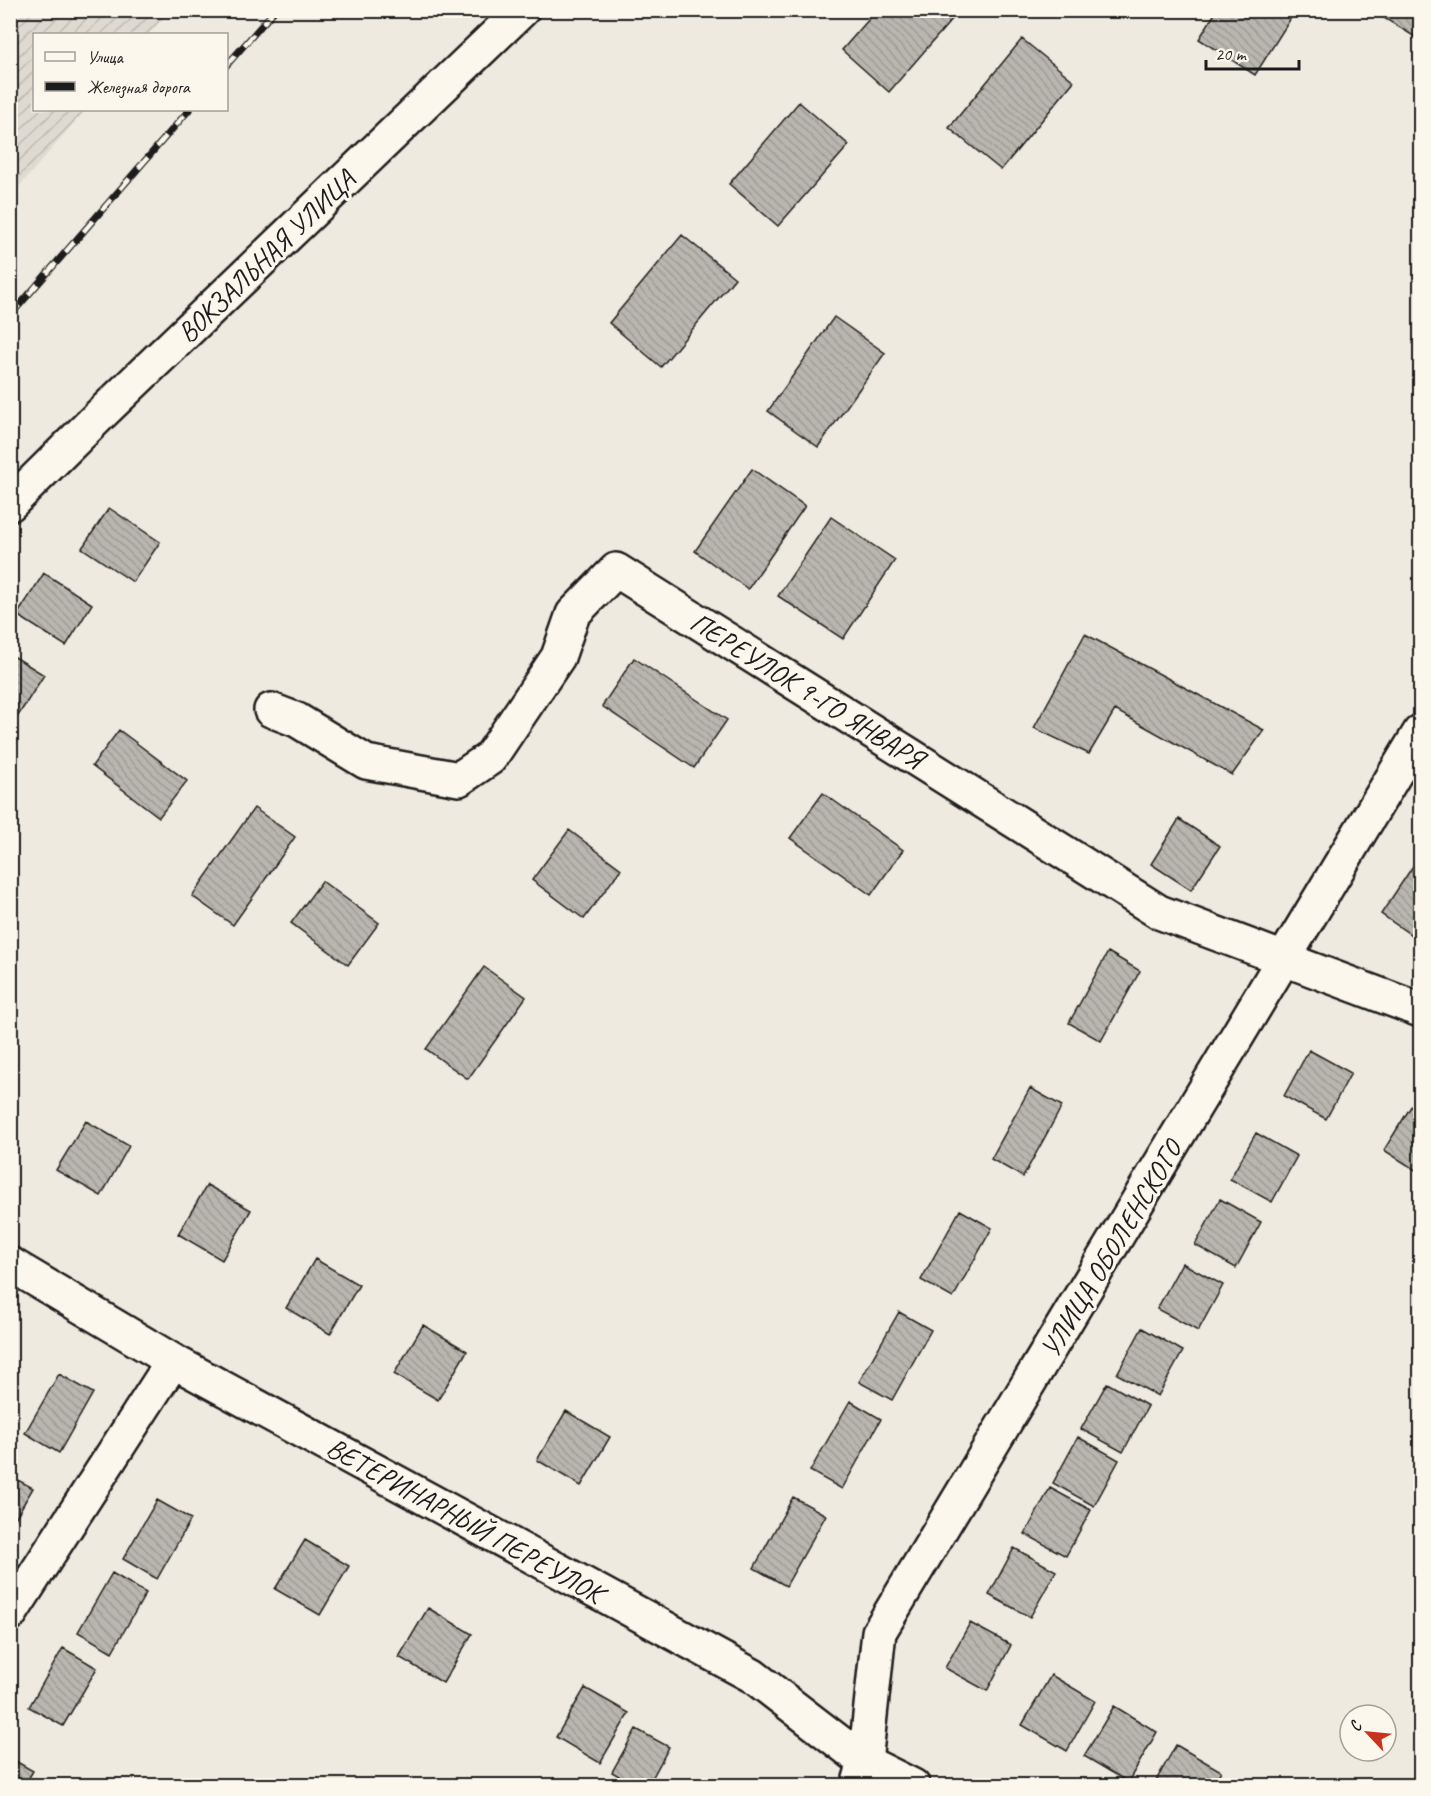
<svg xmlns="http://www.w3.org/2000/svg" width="1431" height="1796" viewBox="0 0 1431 1796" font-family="Caveat,sans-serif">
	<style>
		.industrial { fill: url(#industrial-furrows) }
		.building { fill: url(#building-back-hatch); stroke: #1c1c1c; stroke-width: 1.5 }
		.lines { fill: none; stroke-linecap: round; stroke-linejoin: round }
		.street-casing { stroke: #1c1c1c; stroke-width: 38 }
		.secondary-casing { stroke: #1c1c1c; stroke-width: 38 }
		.street { stroke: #fbf7ec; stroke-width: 33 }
		.secondary { stroke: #fbf7ec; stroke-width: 33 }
		.rail-casing { stroke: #1c1c1c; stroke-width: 7 }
		.rail { stroke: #fbf7ec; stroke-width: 4.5; stroke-dasharray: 14; stroke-linecap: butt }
		.labels { text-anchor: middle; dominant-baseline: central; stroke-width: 6; stroke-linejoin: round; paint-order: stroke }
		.street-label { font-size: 28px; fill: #1c1c1c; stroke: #fbf7ec }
	</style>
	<defs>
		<pattern id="industrial-furrows" width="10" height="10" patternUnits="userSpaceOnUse" patternTransform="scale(1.5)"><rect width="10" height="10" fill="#dedad1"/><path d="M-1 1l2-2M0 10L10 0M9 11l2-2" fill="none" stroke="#bebab3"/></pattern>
		<pattern id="building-back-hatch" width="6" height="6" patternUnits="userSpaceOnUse" patternTransform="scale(1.5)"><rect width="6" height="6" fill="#b9b6af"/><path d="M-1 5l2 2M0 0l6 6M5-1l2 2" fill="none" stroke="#9e9c96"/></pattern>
	</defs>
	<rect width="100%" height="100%" fill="#eeeadf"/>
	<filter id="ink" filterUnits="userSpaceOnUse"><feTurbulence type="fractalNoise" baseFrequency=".0167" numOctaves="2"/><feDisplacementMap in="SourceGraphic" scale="12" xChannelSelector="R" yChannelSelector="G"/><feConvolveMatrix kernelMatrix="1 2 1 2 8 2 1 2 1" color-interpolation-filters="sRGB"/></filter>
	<g filter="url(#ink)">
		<path class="industrial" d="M11 10 169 11 149 34H34V110H85L11 196Z"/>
		<path class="building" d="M877 10H960L889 92 842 50Z
			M1217 10H1296L1255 75 1199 39Z
			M1371 10H1420V40Z
			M1022 39 1074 81 1001 170 949 128Z
			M799 102 849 145 778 226 729 184Z
			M682 235 735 278 661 367 609 323Z
			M834 317 885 353 818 447 768 411Z
			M752 469 805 506 748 589 695 551Z
			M109 508 160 542 133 582 82 548Z
			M831 517 895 560 843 639 778 596Z
			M44 573 92 604 66 646 17 615Z
			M1085 634 1264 730 1232 775 1115 710 1089 754 1034 728Z
			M10 654 44 675 18 716 10 711Z
			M634 658 727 720 694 768 602 706Z
			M119 730 187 781 159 817 92 766Z
			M823 793 903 850 871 895 790 838Z
			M254 808 295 837 233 925 192 896Z
			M1179 819 1220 846 1191 890 1151 864Z
			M569 830 621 869 584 919 532 880Z
			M1419 857 1420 858V941L1381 914Z
			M322 881 379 923 348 965 291 923Z
			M1108 952 1140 971 1101 1041 1069 1023Z
			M484 967 526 997 468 1079 426 1049Z
			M1309 1050 1351 1073 1326 1119 1284 1096Z
			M1030 1088 1062 1106 1023 1177 991 1159Z
			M1420 1092V1173L1384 1150Z
			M86 1121 129 1146 101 1196 56 1170Z
			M1256 1133 1297 1156 1272 1202 1230 1179Z
			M207 1185 251 1210 222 1260 178 1234Z
			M1220 1199 1261 1222 1236 1268 1195 1245Z
			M960 1210 992 1228 953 1298 921 1280Z
			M315 1259 359 1285 330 1334 286 1308Z
			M1182 1263 1223 1285 1198 1331 1157 1309Z
			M899 1312 931 1330 892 1400 859 1382Z
			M423 1325 467 1351 438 1400 394 1374Z
			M1142 1328 1183 1351 1158 1396 1117 1374Z
			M59 1374 93 1393 59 1453 25 1433Z
			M1107 1383 1148 1406 1123 1452 1081 1429Z
			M850 1401 881 1419 842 1489 810 1471Z
			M566 1411 610 1437 581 1486 537 1460Z
			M1078 1437 1119 1460 1094 1506 1053 1483Z
			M10 1476 33 1488 10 1527Z
			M1050 1488 1091 1510 1066 1556 1025 1534Z
			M793 1497 826 1515 786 1586 754 1568Z
			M157 1500 191 1519 157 1579 123 1559Z
			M305 1540 349 1566 320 1615 275 1589Z
			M1014 1548 1056 1571 1030 1617 989 1595Z
			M112 1573 146 1593 112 1652 78 1632Z
			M428 1608 472 1634 443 1683 399 1657Z
			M970 1623 1011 1645 987 1691 945 1668Z
			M63 1648 97 1668 63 1726 29 1707Z
			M1051 1675 1095 1701 1067 1751 1022 1725Z
			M585 1688 629 1713 600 1763 556 1737Z
			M1114 1706 1157 1732 1128 1782 1084 1756Z
			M636 1729 669 1747 648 1786H636L612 1772Z
			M1176 1745 1221 1771 1212 1786H1153Z
			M10 1758 33 1771 24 1786H10Z"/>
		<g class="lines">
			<g class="street-casing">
				<path id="street" d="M271 710 297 720 366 762 459 779 490 758 558 657 573 614 616 570 1159 912 1420 1010
					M10 1264 173 1361 753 1676 865 1762 913 1786
					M10 1614 173 1361
					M858 1786 865 1762 879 1632 1420 732"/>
			</g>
			<g class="secondary-casing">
				<path id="secondary" d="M10 504 104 411 522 10"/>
			</g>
			<use href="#street" class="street"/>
			<use href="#secondary" class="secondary"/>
			<g class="rail-casing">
				<path id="rail" d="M226 66 275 10
					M10 316 189 110"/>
			</g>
			<use href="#rail" class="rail"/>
		</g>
	</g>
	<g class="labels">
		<g class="street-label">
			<text transform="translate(266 256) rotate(-44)">ВОКЗАЛЬНАЯ УЛИЦА</text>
			<text transform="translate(807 690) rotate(32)">ПЕРЕУЛОК 9-ГО ЯНВАРЯ</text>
			<text transform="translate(1111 1249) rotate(-59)">УЛИЦА ОБОЛЕНСКОГО</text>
			<text transform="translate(465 1520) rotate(29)">ВЕТЕРИНАРНЫЙ ПЕРЕУЛОК</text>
		</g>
	</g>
	<rect width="1431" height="1796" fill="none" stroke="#fbf7ec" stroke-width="36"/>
	<rect x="18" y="18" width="1395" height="1760" fill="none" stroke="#1c1c1c" stroke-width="2" filter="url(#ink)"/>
	<rect x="33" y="33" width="195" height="78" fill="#fbf7ec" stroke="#a29f99" stroke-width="1.5"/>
	<rect x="45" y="52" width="30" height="9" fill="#fbf7ec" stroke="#a29f99" stroke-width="1.5"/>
	<text x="87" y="63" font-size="18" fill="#1c1c1c">Улица</text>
	<rect x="45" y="82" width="30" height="9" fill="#1c1c1c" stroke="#a29f99" stroke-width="1.5"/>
	<text x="87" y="93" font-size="18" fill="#1c1c1c">Железная дорога</text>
	<g transform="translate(1368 1733) rotate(296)"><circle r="28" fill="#fbf7ec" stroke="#a29f99" stroke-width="1.5"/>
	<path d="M0-4.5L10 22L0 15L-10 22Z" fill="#c8321e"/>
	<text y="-9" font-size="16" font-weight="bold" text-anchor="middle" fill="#1c1c1c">С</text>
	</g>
	<path d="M1206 60v9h93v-9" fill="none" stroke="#1c1c1c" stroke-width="3"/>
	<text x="1215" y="60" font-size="18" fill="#1c1c1c" stroke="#fbf7ec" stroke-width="4.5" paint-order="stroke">20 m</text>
</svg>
